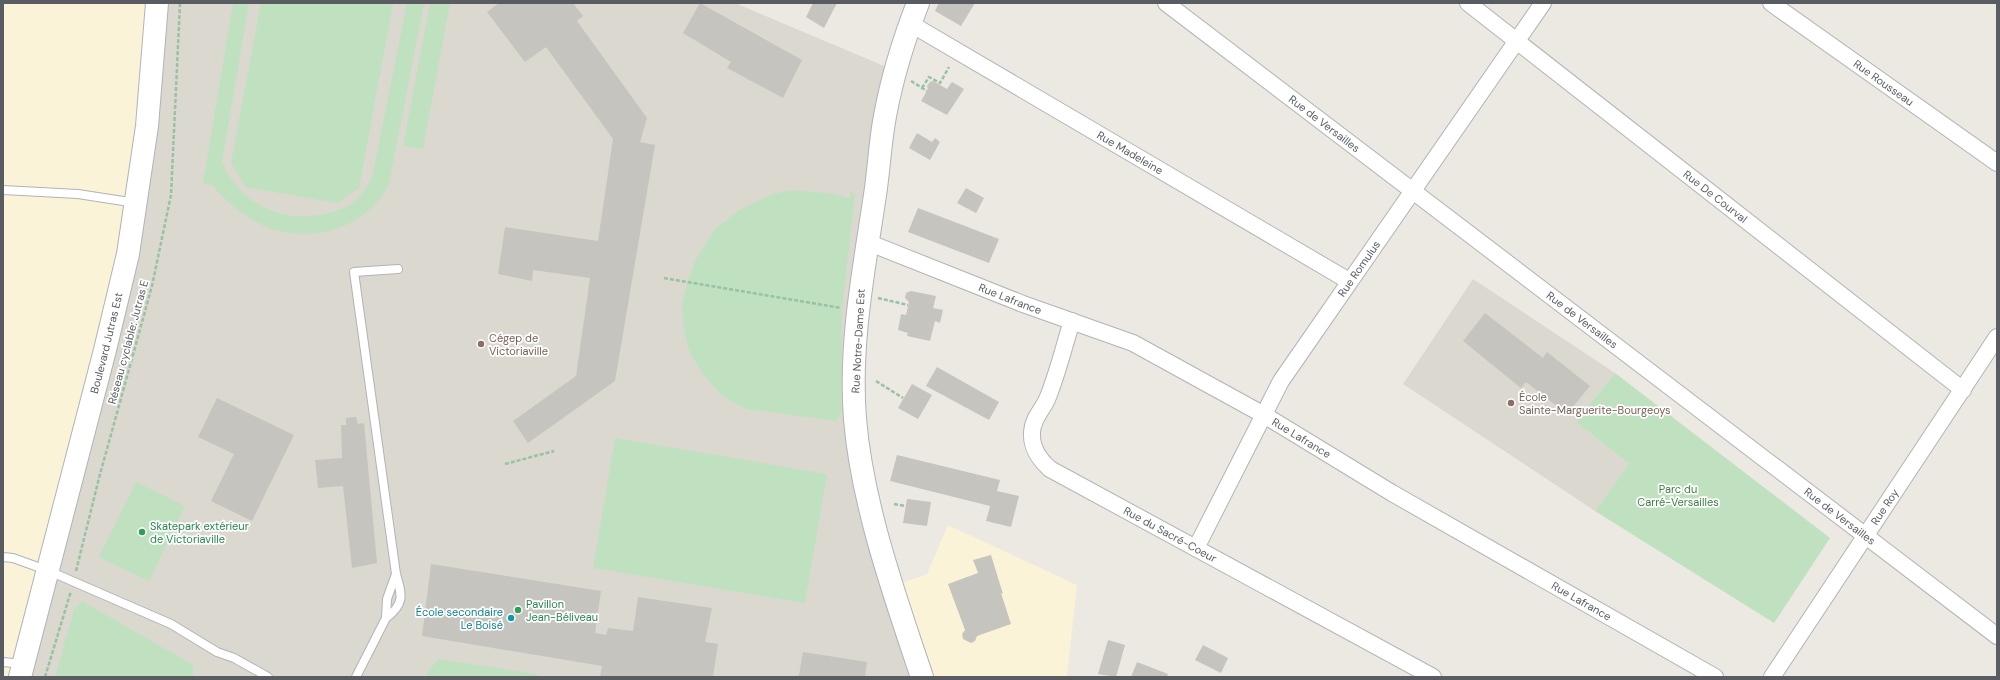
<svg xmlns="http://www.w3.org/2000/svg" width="2000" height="680" viewBox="0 0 2000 680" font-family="'DM Sans',sans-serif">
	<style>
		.commercial { fill: #faf3d7 }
		.education { fill: #dbd8cf }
		.green { fill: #bfe1c0 }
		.building { fill: #c6c4be }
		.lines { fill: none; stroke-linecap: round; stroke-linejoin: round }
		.lane-casing { stroke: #b1b3b7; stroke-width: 10 }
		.street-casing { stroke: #b1b3b7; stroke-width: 18 }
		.secondary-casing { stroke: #b0b3b7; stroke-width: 24 }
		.path { stroke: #99c1a5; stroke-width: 2.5; stroke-dasharray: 4 2; stroke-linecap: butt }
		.lane { stroke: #fff; stroke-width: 8 }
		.street { stroke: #fff; stroke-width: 16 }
		.secondary { stroke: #fff; stroke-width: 22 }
		.education-dot { fill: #8d6e63; stroke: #fff; stroke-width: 1.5 }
		.leisure-dot { fill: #2e9e5b; stroke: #fff; stroke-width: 1.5 }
		.culture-dot { fill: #0f9aa8; stroke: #fff; stroke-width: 1.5 }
		.labels { text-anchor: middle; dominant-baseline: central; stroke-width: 3.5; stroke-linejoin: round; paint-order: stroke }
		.street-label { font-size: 11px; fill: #595c60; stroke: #fff }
		.education-label { font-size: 11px; fill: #785e54; stroke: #fff; text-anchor: start }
		.park-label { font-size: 11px; fill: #3b7e40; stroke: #fff }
		.leisure-label { font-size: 11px; fill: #27864d; stroke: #fff; text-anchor: start }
		.culture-label { font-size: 11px; fill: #0d838f; stroke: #fff; text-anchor: end }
	</style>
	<rect width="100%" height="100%" fill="#ebe9e1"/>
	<path class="commercial" d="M3 3H155L147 126 19 677H3Z
		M948 525 1077 585 1067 677H922L893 586 927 574Z"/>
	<path class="education" d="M155 3H735L896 71 855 417 922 677H19L105 350Z
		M1473 279 1615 373 1576 422 1629 464 1595 511 1403 384Z"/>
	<path class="green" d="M233 3H249L222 162C239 203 282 224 325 214 336 211 347 208 356 200 362 195 367 185 372 178L407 3H424L389 184C367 229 310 245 264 226 243 216 227 202 212 185L203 184Z
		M261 3H393L359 188 337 203 246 187 231 163Z
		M430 3H450L423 149 403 146Z
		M795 190 834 194 849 198 851 191 855 195 842 308 841 413 837 421 746 409 721 395 702 373 690 353 684 331 682 304 687 283 696 259 716 228 741 209 773 194Z
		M1615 373 1830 538 1774 623 1595 511 1629 464 1576 422Z
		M615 438 827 474 805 603 593 568Z
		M136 482 185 506 149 581 99 557Z
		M82 601 193 665V677H55L74 609Z
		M438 659 536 674 541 677H427V673Z"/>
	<path class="building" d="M499 3H573L583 16 577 21 647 118 640 142 655 145 615 381 528 443 513 421 576 376 590 278 533 270 532 281 498 274 505 227 598 241 613 139 546 47 525 62 487 12Z
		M700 3 802 60 783 98 727 68 731 62 683 33Z
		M813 3H837L824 28 806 17Z
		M939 3H975L961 26 935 11Z
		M933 81 947 89 952 82 964 89 947 115 921 101 928 89 927 86 930 82Z
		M917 133 932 142 935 138 940 142 930 160 909 148Z
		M966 188 984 198 976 213 957 203Z
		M918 208 999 239 989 263 908 232Z
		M911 291 936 296 933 308 943 310 940 323 935 321 930 341 907 336 908 333 898 330 901 314 906 315 909 302 905 298 906 293Z
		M1485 313 1543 358 1547 352 1590 386 1567 414 1526 382 1521 388 1463 341Z
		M937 367 999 402 989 420 926 386Z
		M912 384 932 395 918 419 898 408Z
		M217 398 294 435 252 521 211 501 234 454 198 437Z
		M356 417 358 424 364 423 377 563 352 568 343 486 318 488 315 460 342 458 341 425H346V418Z
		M897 455 1000 480 997 491 1019 496 1011 527 986 521 990 506 890 481Z
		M907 499 931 502 927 526 903 523Z
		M991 555 1003 594 1001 593 1011 624 977 636 975 641 971 643 963 639 962 634 965 630 948 584 978 573 973 560Z
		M431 564 601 591 595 633 606 635 608 628 633 631 638 597 712 608 705 642 718 644 713 677H600L602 666 422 636Z
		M1108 640 1125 645 1116 677 1098 674Z
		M1203 645 1228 658 1221 673 1195 660Z
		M803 652 867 662 865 677H796L799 675Z
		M1137 662 1168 674 1167 677H1131Z"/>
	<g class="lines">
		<g class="lane-casing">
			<path id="lane" d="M3 190 78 194 136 203
				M3 557 13 558 49 571 171 624 217 652 234 658 268 677
				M386 618C405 604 402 595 396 574L354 272 398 269
				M3 662 23 664
				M356 677 386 618 387 599 396 574"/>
		</g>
		<g class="street-casing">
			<g id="street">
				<path id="s1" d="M1166 3 1997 636"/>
				<path id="s2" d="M1468 3 1963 390"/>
				<path id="s3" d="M1771 3 1997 163"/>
				<path id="s4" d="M911 24 1349 281"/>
				<path id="s5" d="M867 242 1023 304 1133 343 1264 415 1392 493 1715 677"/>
				<path id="s6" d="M1072 321C1064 346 1058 372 1048 397 1043 410 1033 417 1032 432 1031 448 1039 459 1050 469L1433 677"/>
				<path id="s7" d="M1196 548 1281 381 1543 3"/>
				<path id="s8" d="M1772 677 1997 337"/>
			</g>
		</g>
		<g class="secondary-casing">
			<g id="secondary">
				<path d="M918 3C904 39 892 78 885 116 880 142 879 169 875 195 864 269 849 344 855 419 862 504 895 597 922 677"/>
				<path id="s9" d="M20 677 105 350 128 254 147 126 157 3"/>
			</g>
		</g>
		<path class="path" d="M911 81 927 91
			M922 88 929 77 940 83 949 67
			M664 278 841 308
			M878 298 908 305
			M876 381 903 398
			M505 464 554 451
			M894 504 906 506
			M76 571 99 478 152 286 171 195 180 3
			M45 677 71 591"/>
		<use href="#lane" class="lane"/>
		<use href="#street" class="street"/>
		<use href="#secondary" class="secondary"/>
	</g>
	<g class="education-dot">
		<circle cx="481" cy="344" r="4"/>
		<circle cx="1511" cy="403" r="4"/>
	</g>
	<g class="leisure-dot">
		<circle cx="142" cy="532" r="4"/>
		<circle cx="518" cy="610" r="4"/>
	</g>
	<circle class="culture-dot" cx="511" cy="618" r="4"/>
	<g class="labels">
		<g class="street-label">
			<text stroke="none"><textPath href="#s3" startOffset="138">Rue Rousseau</textPath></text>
			<text stroke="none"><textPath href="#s1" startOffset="199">Rue de Versailles</textPath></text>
			<text stroke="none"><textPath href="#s4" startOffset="254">Rue Madeleine</textPath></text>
			<text stroke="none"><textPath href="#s2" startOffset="314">Rue De Courval</textPath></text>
			<text stroke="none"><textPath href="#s7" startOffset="324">Rue Romulus</textPath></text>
			<text stroke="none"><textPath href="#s5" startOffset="154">Rue Lafrance</textPath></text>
			<text stroke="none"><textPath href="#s1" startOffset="523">Rue de Versailles</textPath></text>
			<text transform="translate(858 341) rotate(-87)">Rue Notre-Dame Est</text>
			<text transform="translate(128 342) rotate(-75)">Réseau cyclable: Jutras E</text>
			<text stroke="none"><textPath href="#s9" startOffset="345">Boulevard Jutras Est</textPath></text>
			<text stroke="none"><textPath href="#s5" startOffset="478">Rue Lafrance</textPath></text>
			<text stroke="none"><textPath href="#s8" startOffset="204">Rue Roy</textPath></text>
			<text stroke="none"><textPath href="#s1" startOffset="847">Rue de Versailles</textPath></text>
			<text stroke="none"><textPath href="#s6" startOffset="298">Rue du Sacré-Coeur</textPath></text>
			<text stroke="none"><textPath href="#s5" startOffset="802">Rue Lafrance</textPath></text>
		</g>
		<g class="education-label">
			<text x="489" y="338">Cégep de<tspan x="489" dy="13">Victoriaville</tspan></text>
			<text x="1519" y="397">École<tspan x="1519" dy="13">Sainte-Marguerite-Bourgeoys</tspan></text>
		</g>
		<g class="park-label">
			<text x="1678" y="489">Parc du<tspan x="1678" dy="13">Carré-Versailles</tspan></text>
		</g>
		<g class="leisure-label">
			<text x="150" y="526">Skatepark extérieur<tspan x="150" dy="13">de Victoriaville</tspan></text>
			<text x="526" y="604">Pavillon<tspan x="526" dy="13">Jean-Béliveau</tspan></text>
		</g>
		<g class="culture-label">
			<text x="503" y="612">École secondaire<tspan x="503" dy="13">Le Boisé</tspan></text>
		</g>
	</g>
	<rect width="2000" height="680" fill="none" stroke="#595c60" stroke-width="8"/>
</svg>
